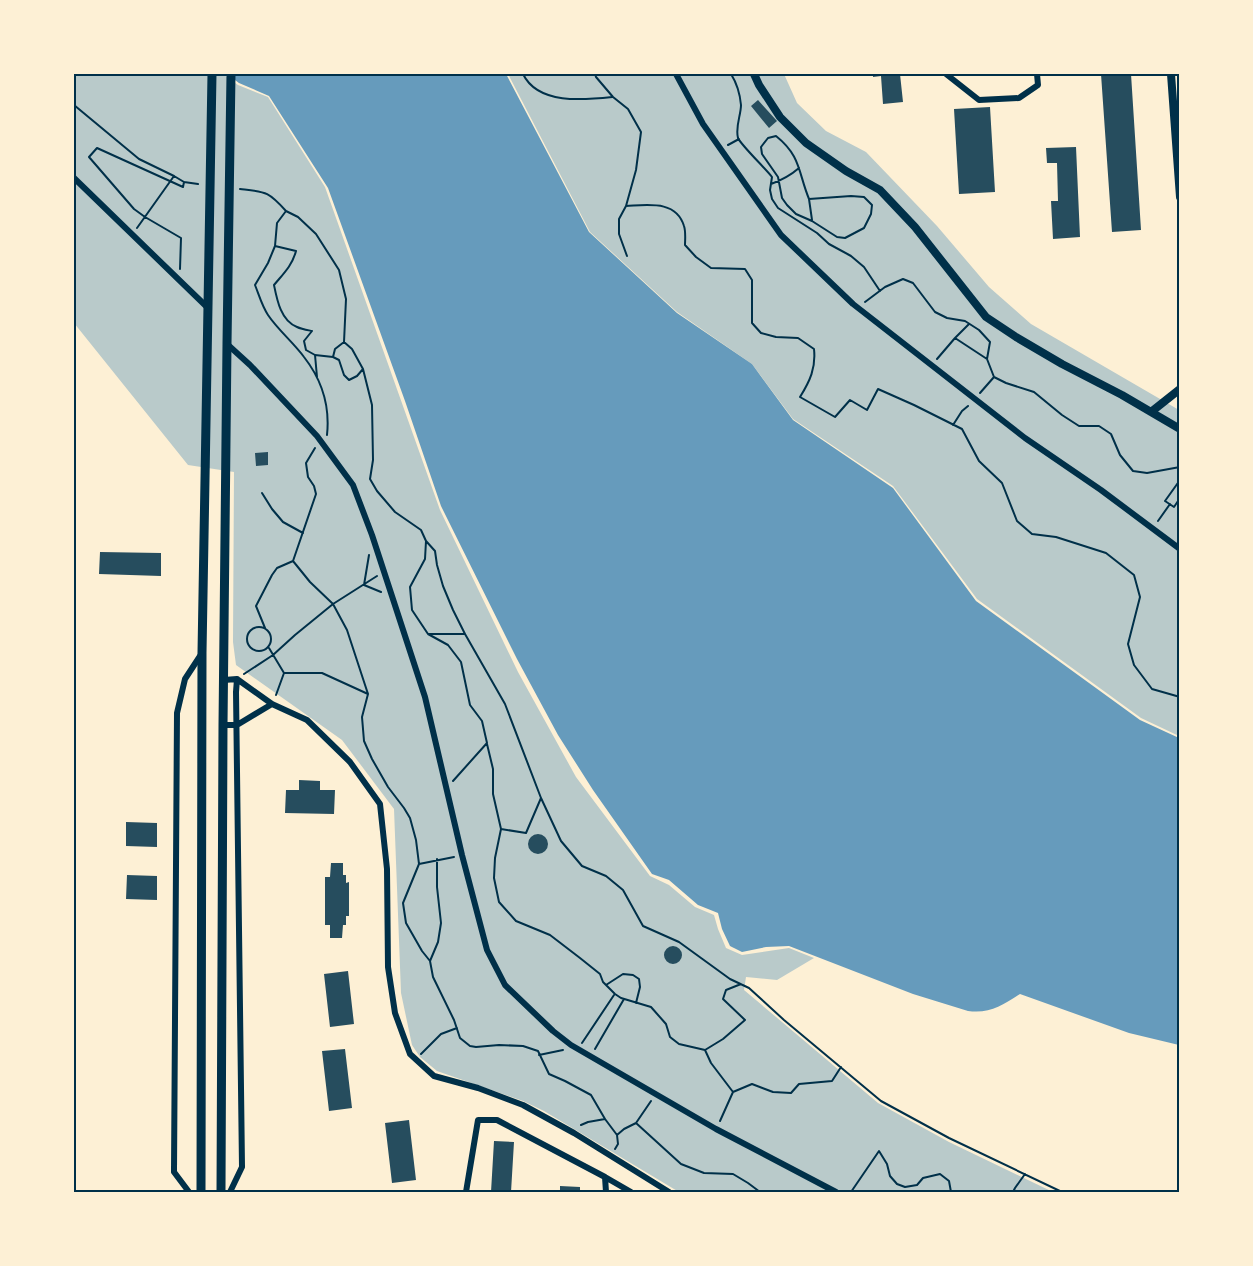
<svg xmlns="http://www.w3.org/2000/svg" width="1253" height="1266" viewBox="0 0 1253 1266" font-family="Arial,sans-serif">
	<style>
		.green { fill: #b9caca }
		.water { fill: #669bbc }
		.building { fill: #264d5e }
		.lines { fill: none; stroke-linecap: round; stroke-linejoin: round }
		.path { stroke: #003049; stroke-width: 2 }
		.minor { stroke: #003049; stroke-width: 6 }
		.tertiary { stroke: #003049; stroke-width: 8 }
		.primary { stroke: #003049; stroke-width: 9 }
		.neatline { fill: none; stroke: #003049; stroke-width: 2 }
	</style>
	<rect width="100%" height="100%" fill="#fdf0d5"/>
	<path class="green" d="M74 74H223L238 85 268 97 325 187 440 510 518 672 576 777 650 876 669 885 695 907 714 915 718 929 726 948 742 955 789 948 814 958 777 980 746 977 744 990 878 1103 949 1142 1053 1192H679L544 1111 523 1101 437 1071 420 1057 412 1045 401 993 394 809 342 740 236 665 233 642 234 472 188 465 74 323Z
		M508 74H784L797 103 826 131 866 152 937 226 989 287 1031 324 1179 410V736L1141 718 977 599 893 486 793 419 752 364 677 312 590 232Z"/>
	<path class="water" d="M227 74H506L589 232 677 313 752 364 793 420 893 488 976 601 1140 720 1179 738V1045L1129 1033 1020 994C1003 1005 990 1014 968 1011L913 994 789 946 766 947 742 952 730 946 722 929 718 913 698 905 669 880 652 874 593 790 558 735 517 659 441 506 405 401 328 188 269 96 239 83Z"/>
	<path class="building" d="M873 74H900L903 102 883 104 881 76 873 77Z
		M1101 74H1131L1141 230 1112 232Z
		M758 100 777 121 769 128 751 106Z
		M990 107 995 192 959 194 954 109Z
		M1076 147 1080 237 1053 239 1051 201H1058L1057 163H1047L1046 148Z
		M268 452V465L256 466 255 453Z
		M100 552 161 553V576L99 574Z
		M299 780 320 781V790H335L334 814 285 813 286 790H299Z
		M126 822 157 823V847L126 846Z
		M528 844a10 10 0 1 1 20 0a10 10 0 1 1-20 0Z
		M331 863H343V875H346V883L349 882V916H346V925H343L342 938H330V925H325V877H330Z
		M127 875 157 876V900L126 899Z
		M664 955a9 9 0 1 1 18 0a9 9 0 1 1-18 0Z
		M348 971 354 1024 330 1027 324 974Z
		M345 1049 352 1108 329 1111 322 1051Z
		M409 1120 416 1180 392 1183 385 1123Z
		M494 1141 514 1142 511 1192H491Z
		M560 1186 580 1187V1192H560Z"/>
	<g class="lines">
		<path class="path" d="M523 74C538 105 584 100 613 97
			M595 74 596 77 613 97 628 109 641 132 636 170 626 206 619 219V234L627 256
			M731 74C736 82 740 94 741 105 741 115 735 127 738 138 741 145 765 168 772 177L770 190 772 199 778 208 817 233 829 244 851 256 864 267 880 291
			M74 105 139 159 174 176 137 228
			M776 136C801 156 798 172 809 199L851 196 864 197 872 205 871 214 864 228 845 238 837 237 812 221 796 214 787 205 782 198 778 177 762 154 761 147 768 138Z
			M728 145 739 139
			M174 176 184 182 198 184
			M771 184C782 180 791 175 799 168
			M240 189C266 192 268 191 286 211
			M809 199 812 220
			M626 206C648 205 676 200 684 226 686 232 685 240 685 245L696 257 711 268 745 269 752 280V323L761 333 776 337 798 338 814 349C816 368 810 381 800 397L835 417 850 400 867 410 878 389 914 405 962 429 979 461 1002 483 1017 521 1032 534 1056 537 1106 553 1134 575 1140 597 1128 644 1134 665 1152 689 1180 697
			M275 246 277 223 286 211 298 217 316 234 339 270 346 299 344 342 335 349 333 357
			M180 269 181 238 145 217 134 209 89 157 97 148 183 187 184 182
			M865 302 885 287 903 279 913 283 935 312 947 318 965 321 979 330 990 342 987 359 994 377 1006 383 1034 392 1062 415 1079 426H1099L1111 434 1120 455 1133 471 1147 473 1180 467
			M955 338 987 359
			M344 342 352 349 363 369 372 405 373 460 370 479 377 491 395 512 421 530 426 541 425 559 410 587 412 610 428 634 448 645 461 662 470 705 482 721 487 743 453 781
			M315 355 306 350 304 341 312 331C307 330 301 329 297 327 281 321 277 300 274 285 283 274 292 266 296 251L275 246 268 263 255 285C259 295 262 306 268 315 278 330 293 342 304 357 322 380 330 407 327 435
			M937 359 955 338 969 324
			M317 377 315 355 333 357 339 360 344 375 349 380 357 376 363 369
			M980 393 994 377
			M953 425 962 411 968 406
			M1180 480 1165 501 1174 507 1180 498
			M262 493 272 509 283 522 303 533
			M1158 521 1170 504
			M426 541 435 551 437 565 443 586 453 610 465 634
			M293 561 310 582 333 604 347 630 368 694 362 717 364 741 372 759 388 787 404 808 410 818 416 840 419 864 403 903 406 923 422 951 430 961 433 977 454 1020 460 1038 470 1046 476 1047 499 1045 523 1046 538 1051 549 1074 565 1081 591 1095 605 1119 588 1122 581 1125
			M364 585 369 555
			M364 585 381 592
			M247 639a12 12 0 1 1 24 0a12 12 0 1 1-24 0Z
			M265 628 256 606 272 575 277 568 293 561 316 494 314 486 308 477 306 463 315 448
			M428 634H465L505 704 541 798 561 841 582 866 606 876 623 890 643 926 679 942 730 979 749 988 784 1020 881 1101 949 1138 1062 1192
			M269 648 284 673
			M244 674 273 655 295 635 333 604 377 576
			M276 695 284 673H322L368 694
			M487 744 493 769V794L501 829 495 858 494 878 499 902 516 921 550 935 580 958 600 974 603 982 615 994 621 998 651 1007 666 1024 670 1037 679 1044 705 1050 711 1063 733 1092 720 1121
			M501 829 526 833 541 798
			M419 864 454 857
			M430 961 438 942 441 923 437 887V859
			M606 985 623 974 633 975 639 979 640 987 636 1003
			M582 1043 614 995
			M595 1049 624 999
			M705 1050 723 1039 745 1020 723 999 726 990 741 984
			M421 1054 441 1034 457 1028
			M539 1055 563 1050
			M733 1092 752 1084 773 1092 791 1093 799 1084 832 1081 841 1067
			M605 1119 617 1135 624 1129 636 1123 681 1164 704 1173 733 1174 748 1183 760 1192
			M636 1123 651 1101
			M615 1149 618 1144 617 1135
			M851 1192 879 1151 887 1164 890 1176 897 1184 905 1187 917 1185 923 1178 940 1174 949 1181 951 1192
			M1013 1192 1015 1188 1025 1174"/>
		<path class="minor" d="M676 74 703 124 781 235 853 304 1025 438 1101 490 1180 549
			M946 74 979 100 1019 98 1038 85 1037 74
			M74 178 208 308
			M227 344 250 365 317 436 353 485 372 535 425 697 462 855 487 950 505 985 553 1031 571 1045 716 1129 836 1192
			M224 680 237 679 272 704 307 720 350 762 380 804 387 869 388 967 395 1013 410 1054 434 1076 478 1088 523 1105 574 1133 669 1192
			M223 725H237L272 704
			M605 1177 631 1192
			M189 1192 174 1172 177 713 185 679 202 653
			M230 1192 242 1167 236 692 237 679
			M466 1192 478 1120H497L605 1177 606 1192"/>
		<path class="tertiary" d="M754 74 759 85 780 117 806 143 846 171 880 190 915 227 986 317 1016 337 1062 364 1122 395 1180 429
			M1171 74 1180 197
			M1151 412 1180 389"/>
		<path class="primary" d="M201 1192 202 653 212 74
			M221 1192 223 725 227 344 231 74"/>
	</g>
	<rect width="1253" height="1266" fill="none" stroke="#fdf0d5" stroke-width="150"/>
	<rect x="75" y="75" width="1103" height="1116" class="neatline"/>
</svg>
